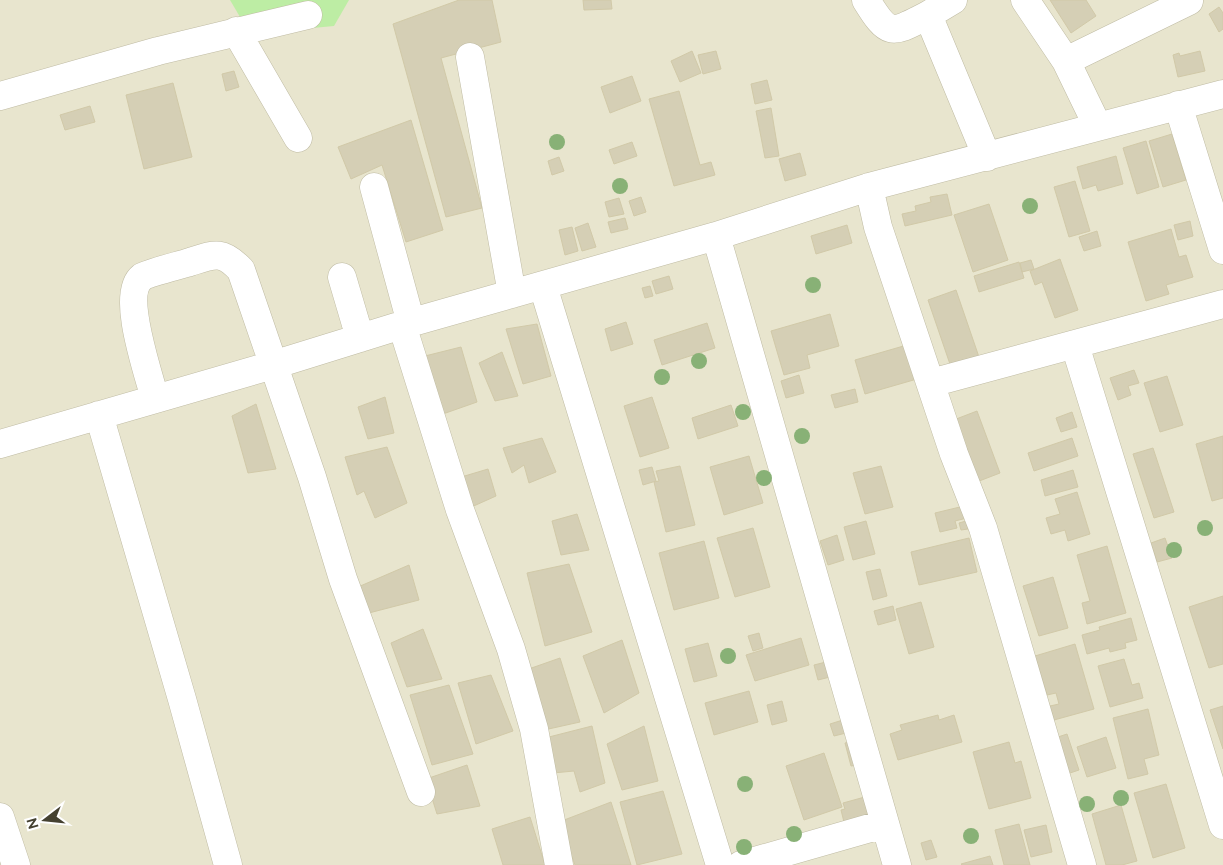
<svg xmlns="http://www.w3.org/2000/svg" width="1223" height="865" viewBox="0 0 1223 865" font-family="Raleway,sans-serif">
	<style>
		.residential { fill: #e8e5ce }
		.green { fill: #bdeda4 }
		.building { fill: #d5cfb5; stroke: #d1c9a8 }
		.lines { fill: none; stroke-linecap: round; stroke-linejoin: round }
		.minor-casing { stroke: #bfbba3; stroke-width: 29 }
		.minor { stroke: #fff; stroke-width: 28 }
		.tree { fill: #88b176 }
	</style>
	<rect width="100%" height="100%" fill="#f3f1e1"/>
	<path class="residential" d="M0 0H1223V865H0Z"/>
	<path class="green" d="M230 0H349L334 26 250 34Z"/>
	<path class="building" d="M459 0H492L501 42 441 58 482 208 446 217 393 24Z
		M583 0H611L612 9 584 10Z
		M1050 0H1086L1096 16 1071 33Z
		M1219 7 1223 13V29L1219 32 1209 14Z
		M692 51 701 73 680 82 671 61Z
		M716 51 721 69 703 74 698 55Z
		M1200 51 1205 71 1178 77 1173 55 1179 53 1180 56Z
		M234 71 239 87 226 91 222 74Z
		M632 76 641 101 610 113 601 87Z
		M767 80 772 100 755 104 751 84Z
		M173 83 192 157 144 169 126 95Z
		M679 91 700 165 711 162 715 175 674 186 649 99Z
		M90 106 95 122 65 130 60 115Z
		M771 108 779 156 765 158 756 111Z
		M411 120 443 230 406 242 382 165 351 179 338 147Z
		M1172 134 1186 180 1163 187 1149 141Z
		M1146 141 1159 187 1137 194 1123 148Z
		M632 142 637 156 614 164 609 150Z
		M800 153 806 175 785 181 779 159Z
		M1116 156 1123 184 1098 191 1096 185 1083 189 1077 167Z
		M559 157 564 171 552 175 548 161Z
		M1075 181 1090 231 1069 237 1054 187Z
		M947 194 952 215 905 226 902 214 916 211 915 206 931 202 930 197Z
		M641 197 646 212 634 216 629 201Z
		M619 198 624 214 609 217 605 202Z
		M989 204 1008 260 973 272 954 215Z
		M625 218 628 229 611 233 608 222Z
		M1190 221 1193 236 1178 240 1174 225Z
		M588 223 596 247 582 251 575 228Z
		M847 225 852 243 816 254 811 236Z
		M572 227 578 251 565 255 559 230Z
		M1171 229 1179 257 1186 255 1193 277 1166 285 1169 294 1146 301 1128 242Z
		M1097 231 1101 246 1084 251 1079 237Z
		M1060 259 1078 310 1055 318 1042 282 1035 285 1030 271Z
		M1031 260 1034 269 1022 272 1020 263Z
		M1019 262 1024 278 979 292 974 276Z
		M669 276 673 289 656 294 652 281Z
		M650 286 653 296 645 298 642 288Z
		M956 290 980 360 952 370 928 300Z
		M830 314 839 346 807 355 810 368 784 375 771 331Z
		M626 322 633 344 611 351 605 329Z
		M707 323 715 348 662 365 654 340Z
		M537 324 551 376 523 384 506 329Z
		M907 345 917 379 865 394 855 360Z
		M461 347 477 402 440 415 425 356Z
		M502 352 518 396 495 401 479 363Z
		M1134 370 1139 383 1128 386 1131 395 1118 400 1110 378Z
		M799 375 804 393 786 398 781 381Z
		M1167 376 1183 425 1160 432 1144 383Z
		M855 389 858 402 835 408 831 395Z
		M385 397 394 433 368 439 358 407Z
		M652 397 669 448 640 457 624 406Z
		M256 404 276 469 248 473 232 416Z
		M731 405 738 426 698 439 692 418Z
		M977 411 1000 473 974 483 951 421Z
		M1072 412 1077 427 1061 432 1056 418Z
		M1223 436V498L1212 501 1196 444Z
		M542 438 556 472 529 483 524 465 512 473 503 448Z
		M1072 438 1078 456 1034 471 1028 453Z
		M387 447 407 503 375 518 364 491 357 495 345 457Z
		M1153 448 1174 512 1154 518 1133 454Z
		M749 456 763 503 724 515 710 467Z
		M680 466 695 525 666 532 654 482 659 481 656 471Z
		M881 466 893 507 865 514 853 473Z
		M652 467 656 481 643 485 639 470Z
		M488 469 496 496 467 509 458 478Z
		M1073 470 1078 487 1045 496 1041 480Z
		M1077 492 1090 534 1068 541 1065 530 1051 534 1046 518 1060 514 1055 499Z
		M964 506 967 518 955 521 957 528 940 532 935 513Z
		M577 514 589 550 561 555 552 521Z
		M866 521 875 554 853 560 844 527Z
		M966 521 968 529 961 530 959 523Z
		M753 528 770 587 735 597 717 538Z
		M837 535 844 560 828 565 820 541Z
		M969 538 977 572 919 585 911 552Z
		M1165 538 1172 558 1157 562 1151 543Z
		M704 541 719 598 674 610 659 553Z
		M1107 546 1126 613 1087 624 1082 603 1090 601 1077 555Z
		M569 564 592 632 545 646 527 573Z
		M409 565 419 600 365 614 358 587Z
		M880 569 887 596 873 600 866 572Z
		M1053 577 1068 628 1039 636 1023 586Z
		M1223 596V664L1209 668 1189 607Z
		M921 602 934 647 909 654 896 609Z
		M893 606 896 620 878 625 874 611Z
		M1131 618 1137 640 1125 643 1126 648 1110 652 1109 648 1087 654 1082 635 1100 630 1099 627Z
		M423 629 442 679 407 687 391 643Z
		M759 633 763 648 753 651 748 636Z
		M801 638 809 665 755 681 746 655Z
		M622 640 639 693 604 713 583 656Z
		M708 643 717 676 694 682 685 649Z
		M1075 644 1094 709 1054 720 1050 706 1059 704 1056 693 1047 695 1035 656Z
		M560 658 580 722 544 730 523 671Z
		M1124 659 1132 685 1139 683 1143 698 1110 707 1098 666Z
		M830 661 834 676 818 680 814 665Z
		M491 675 513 731 476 744 458 683Z
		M449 685 473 754 432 765 410 695Z
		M749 691 758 722 714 735 705 703Z
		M782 701 787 721 772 725 767 705Z
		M1223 706V749L1210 710Z
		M1148 709 1159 755 1144 759 1148 774 1128 779 1113 718Z
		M938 715 939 720 954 715 962 742 898 760 890 734 902 730 900 725Z
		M846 719 850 732 834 736 830 724Z
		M592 726 605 783 580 792 574 771 553 773 545 738Z
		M644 726 658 781 622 790 607 744Z
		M1067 734 1079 770 1061 776 1049 740Z
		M1106 737 1116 768 1087 777 1077 747Z
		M856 741 862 764 851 766 845 743Z
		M1009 742 1015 763 1021 761 1031 798 989 809 973 752Z
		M824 753 842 807 804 820 786 766Z
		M467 765 480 806 437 814 426 779Z
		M1166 784 1185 848 1153 858 1134 793Z
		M663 791 682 854 637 865 620 802Z
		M872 795 877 813 844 822 841 810 845 809 843 803Z
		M611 802 631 865H575L559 822Z
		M1121 805 1137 861 1122 865H1106L1092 814Z
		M530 817 545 865H503L492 829Z
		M1019 824 1030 865H1004L995 830Z
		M1046 825 1052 852 1031 857 1024 830Z
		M931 840 937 857 926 860 921 843Z
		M990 856 993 865H962L961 864Z"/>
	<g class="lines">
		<g class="minor-casing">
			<path id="minor" d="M866 0C889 37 891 34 928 15
				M953 0 928 15 987 157
				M1025 0 1066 61 1098 127
				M236 31 298 138
				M470 57 512 294
				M1066 61 1189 1
				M0 96 158 51 308 15
				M1178 105 1223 250
				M374 187 411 323
				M869 187 878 227 954 454 983 528 1082 865
				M716 236 897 865
				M342 277 360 338
				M543 286 720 865
				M402 325 460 510 511 649 534 729 559 865
				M1075 345 1223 825
				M931 383 1223 304
				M155 399C149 375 120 294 142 277 148 273 181 265 190 262 215 254 222 250 241 270L312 477 343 579 421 792
				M99 415 182 699 228 865
				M0 444 273 365 402 325 716 236 869 187 1223 94
				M0 817 16 865
				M741 865 884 824"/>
		</g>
		<use href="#minor" class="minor"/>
	</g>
	<g class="tree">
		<circle cx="557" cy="142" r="8"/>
		<circle cx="620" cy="186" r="8"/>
		<circle cx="1030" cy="206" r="8"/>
		<circle cx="813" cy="285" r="8"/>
		<circle cx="699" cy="361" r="8"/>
		<circle cx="662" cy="377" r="8"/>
		<circle cx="743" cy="412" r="8"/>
		<circle cx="802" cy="436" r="8"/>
		<circle cx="764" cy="478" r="8"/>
		<circle cx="1205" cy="528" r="8"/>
		<circle cx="1174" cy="550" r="8"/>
		<circle cx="728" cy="656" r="8"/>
		<circle cx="745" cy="784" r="8"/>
		<circle cx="1121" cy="798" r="8"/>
		<circle cx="1087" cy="804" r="8"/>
		<circle cx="794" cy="834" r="8"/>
		<circle cx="971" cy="836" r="8"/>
		<circle cx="744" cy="847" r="8"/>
	</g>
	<g transform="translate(45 820) rotate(254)" stroke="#ffffff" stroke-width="4" paint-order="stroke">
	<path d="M0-4L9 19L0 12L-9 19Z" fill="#454131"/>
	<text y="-8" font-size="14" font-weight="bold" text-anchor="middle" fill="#454131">N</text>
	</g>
</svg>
